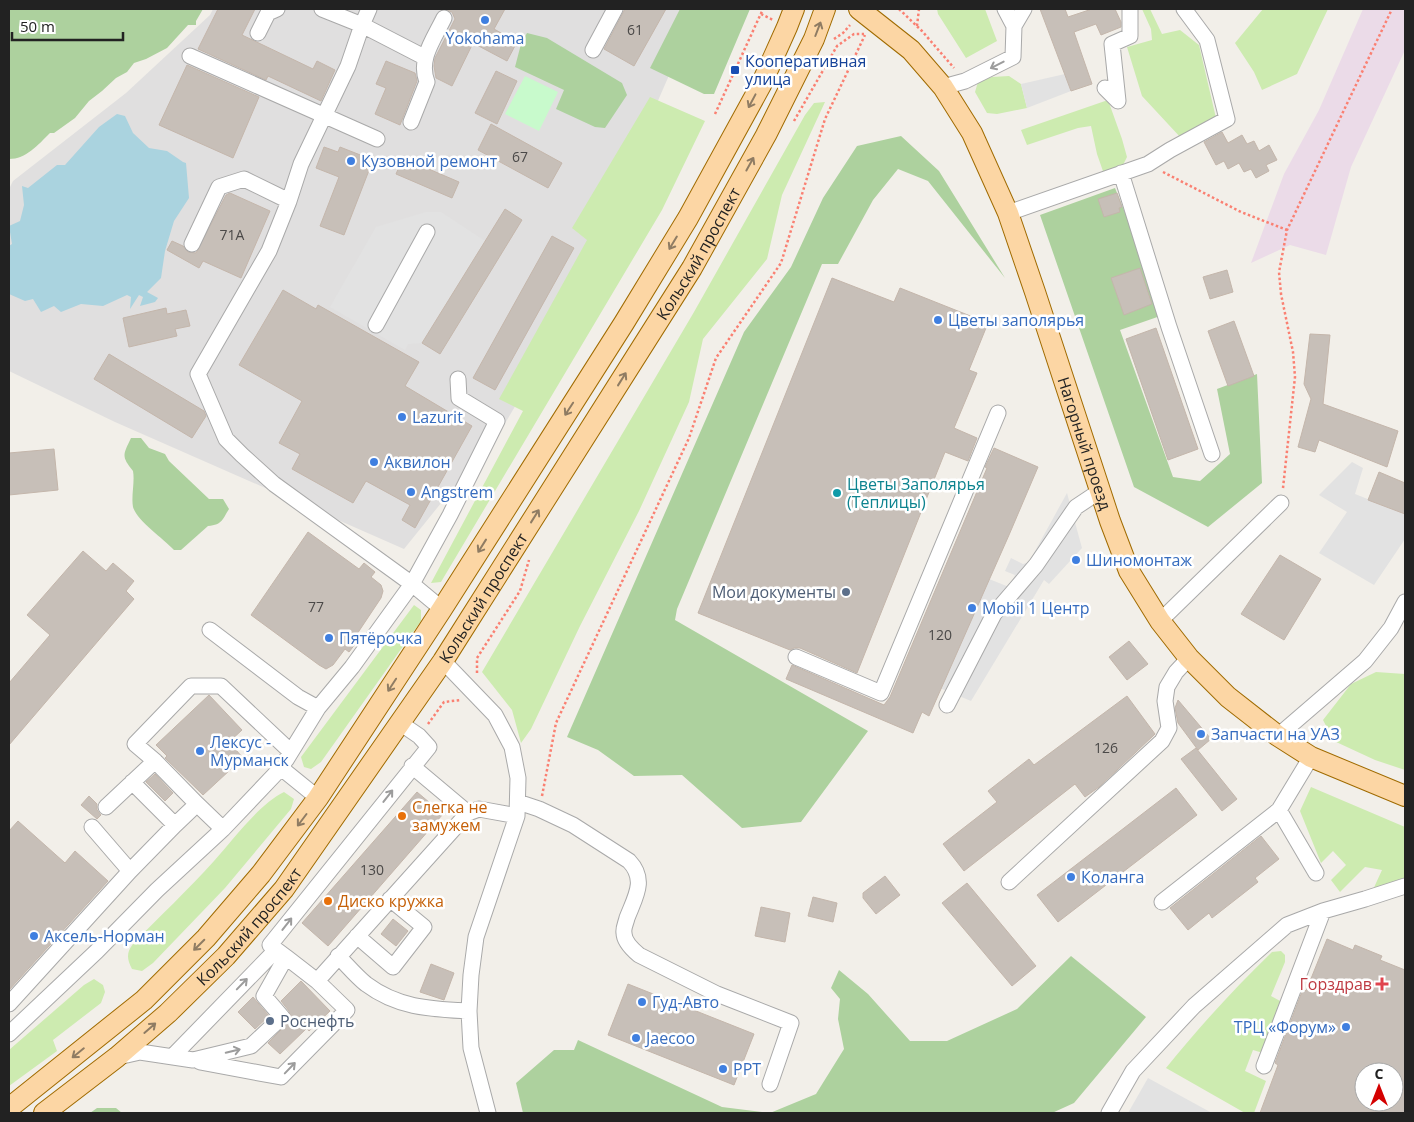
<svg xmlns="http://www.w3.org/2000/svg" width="1414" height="1122" viewBox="0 0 1414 1122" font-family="'Open Sans',sans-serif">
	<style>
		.residential { fill: #e0dfdf }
		.industrial { fill: #ebdbe8 }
		.grass { fill: #cdebb0 }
		.forest { fill: #add19e }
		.park { fill: #c8facc }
		.parking { fill: #e2e2e2 }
		.water { fill: #aad3df }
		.building { fill: #c7bfb8; stroke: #c4b6ab; fill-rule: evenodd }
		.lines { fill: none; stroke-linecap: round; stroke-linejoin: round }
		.minor-casing { stroke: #a9a9a9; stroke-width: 17 }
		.major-casing { stroke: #a06b00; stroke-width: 22 }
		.path { stroke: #fa8072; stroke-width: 2.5; stroke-dasharray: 2.5 2.5; stroke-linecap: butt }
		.minor { stroke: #fff; stroke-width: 15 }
		.major { stroke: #fcd6a4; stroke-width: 20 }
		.oneway { stroke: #8f7c63 }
		.oneway2 { stroke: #9c9c9c }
		.shop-dot { fill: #3f7fe0; stroke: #fff; stroke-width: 2 }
		.transit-dot { fill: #1a4fb4; stroke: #fff; stroke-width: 2 }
		.culture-dot { fill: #0f9aa8; stroke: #fff; stroke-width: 2 }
		.service-dot { fill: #5c6f8a; stroke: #fff; stroke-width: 2 }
		.food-dot { fill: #e8710a; stroke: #fff; stroke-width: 2 }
		.health-dot { fill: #e0444e; stroke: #fff; stroke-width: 2 }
		.labels { text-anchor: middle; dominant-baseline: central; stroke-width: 5; stroke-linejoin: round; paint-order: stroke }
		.number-label { font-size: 14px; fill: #4b4948 }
		.shop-label { font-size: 16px; fill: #366cbe; stroke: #fff; text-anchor: start }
		.transit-label { font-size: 16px; fill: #164399; stroke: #fff; text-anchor: start }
		.street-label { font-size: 16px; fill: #222; stroke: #fff }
		.culture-label { font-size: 16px; fill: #0d838f; stroke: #fff; text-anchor: start }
		.service-label { font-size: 16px; fill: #4e5e75; stroke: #fff; text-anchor: end }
		.food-label { font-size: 16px; fill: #c56008; stroke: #fff; text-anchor: start }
		.health-label { font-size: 16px; fill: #be3a42; stroke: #fff; text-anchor: end }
	</style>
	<rect width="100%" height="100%" fill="#f2efe9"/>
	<path class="residential" d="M213 9H707L677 57 552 344 504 425 404 549 115 422 9 371V189L13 181 126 93 210 15Z"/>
	<path class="industrial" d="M1363 9H1405V50L1351 167 1326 255 1290 245 1251 263 1284 174 1319 110Z"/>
	<path class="grass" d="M937 9H985L997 41 966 58 938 14Z
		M1142 9H1150L1162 34 1180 30 1199 45 1216 118 1181 138 1142 96 1127 47 1152 40 1151 29Z
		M1263 9H1328L1297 74 1262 90 1254 72 1235 43Z
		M1009 76 1021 84 1027 108 997 114 987 113 975 92 978 82 992 77Z
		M650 97 705 121 662 210 441 582 431 583 523 411 499 399 587 240 572 228Z
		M1108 100 1122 139 1127 157 1123 165 1104 174 1097 154 1091 126 1078 128 1027 145 1021 130Z
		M825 102 782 195 767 259 703 339 689 402 639 511 580 626 531 729 521 743 512 710 482 672 694 312 805 115 814 103Z
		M414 605 421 610V621L321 762 311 769 304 767 301 757Z
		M1376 672 1405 674V770L1375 760 1334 741 1323 720 1351 684Z
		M1311 787 1405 827V882L1371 894 1382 870 1365 867 1340 892 1331 880 1346 865 1333 851 1321 863 1300 811Z
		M284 792 294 799 291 809 225 888 153 963 142 971 132 969C127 959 126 953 133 944 160 916 188 890 214 861 233 840 259 804 284 792Z
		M1281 951 1285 955V962L1271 996 1282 1002 1263 1053 1253 1050 1245 1071 1266 1081 1254 1113H1245L1166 1068C1199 1027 1234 989 1272 952Z
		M94 979 103 985 105 992 101 1003 53 1040 57 1051 9 1086V1050L84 985Z"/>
	<path class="forest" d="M9 9H203L196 21V25H188L167 48 146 59 134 63 127 72 116 78 102 91 89 101 75 118 54 133H50C38 145 26 159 9 159Z
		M680 9H750L714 94H704L650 68Z
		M527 33 547 38 622 83 627 95 605 128 595 127 556 109 564 90 515 67 521 44Z
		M901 136 939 171 1005 278 928 181 898 169 873 200 838 264H822L677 609 675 620 868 731 801 822 742 828 682 775 634 776 598 750 567 737 744 332 791 267 823 198 857 146Z
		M1115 188 1166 314 1120 330 1173 477 1200 481 1230 454 1217 389 1257 374 1262 483 1208 527 1134 487 1040 215Z
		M131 438H141L149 448 165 454 169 461 209 499H223L229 509C223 518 223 525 208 526L181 550H174C163 538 137 521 133 507 131 496 135 482 133 471 121 456 123 455 131 438Z
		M1071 956 1146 1017 1074 1103 1052 1113H523L516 1083 554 1050H574L578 1040 722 1107 770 1113 816 1094 844 1049 838 1019 840 999 831 988 839 970 868 994 910 1041H947L1017 1009Z
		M97 1108H116L122 1113H90Z"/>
	<path class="park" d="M525 76 558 92 539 131 505 114Z"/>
	<path class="parking" d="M1065 74 1071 91 1027 108 1021 84Z
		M426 212H441L485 241 422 343 408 344 405 350 330 307 376 227Z
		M1352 462 1363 468 1355 494 1405 514V539L1374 585 1319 553 1347 512 1319 495Z
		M1067 493 1082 548 1049 584 1044 580 971 701 940 688 989 579 1009 587 1015 575 1005 571 1011 558 1023 564 1029 562Z
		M1148 1078 1212 1113H1128Z"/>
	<path class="water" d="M117 114 125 116 133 133 149 148 167 151 183 162 186 163 189 198 174 221 165 251 161 278 147 292 158 298 155 302 140 306 143 297 139 295 130 309 131 297 127 295 103 306 81 304 61 312 54 306 41 312 33 299 25 301 9 294V246L12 244 9 226 20 221 24 205 22 186 28 188 57 165H65L99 127Z"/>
	<path class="building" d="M218 9H255L242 35 313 69 317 61 335 70 321 101 268 76 266 80 198 49Z
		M444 9H505L494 29 517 42 507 61 473 43 452 86 436 78 434 66 435 58 455 19 452 12Z
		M625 9H666L634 66 604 49Z
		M1040 9H1065L1068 17 1092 9H1115L1121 22V27L1101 35 1096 24 1074 32 1092 84 1071 91Z
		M386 61 415 73 417 81 400 125 375 114 386 88 376 84Z
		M187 65 259 97 233 158 159 125Z
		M496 71 517 81 497 124 475 113Z
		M491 124 562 163 548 188 478 150Z
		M1222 132 1228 143 1242 135 1247 144 1254 141 1259 151 1269 145 1277 160 1266 165 1269 171 1256 178 1251 169 1244 172 1239 163 1228 169 1224 161 1216 165 1204 142Z
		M324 147 338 152 340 147 373 160 344 235 320 226 339 177 316 168Z
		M403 158 459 182 452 198 396 174Z
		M230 193 270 211 241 278 203 261 199 268 167 250 172 241 183 246 188 252 196 253 226 195Z
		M1117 193 1122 207 1119 208 1120 212 1104 217 1098 199Z
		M505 209 522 220 440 354 422 343Z
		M552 236 574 248 495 390 473 378Z
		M1140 268 1152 304 1124 315 1111 278Z
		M1227 270 1233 292 1210 299 1203 277Z
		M832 278 894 302 900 288 988 323 969 370 977 373 954 428 977 438 968 461 945 452 857 673 800 648H794L790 650 698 613Z
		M283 290 316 309 318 305 419 362 405 386 472 426 415 528 402 520 410 505 366 481 353 503 292 469 300 454 279 443 302 401 239 365Z
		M166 308 167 314 186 310 190 326 175 329 177 336 129 347 123 318Z
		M1234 321 1254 376 1228 386 1208 331Z
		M1156 328 1198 449 1168 460 1126 339Z
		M1310 334 1330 335 1323 404 1398 431 1387 467 1319 440 1315 452 1298 447 1311 399 1304 384Z
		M109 354 204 411 206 416 192 438 94 379Z
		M994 448 1038 467 1009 535 929 716 922 712 913 733 786 679 792 665 884 705 890 697 987 468 985 467Z
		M54 449 58 490 9 495V453Z
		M1379 472 1405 483V514L1368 500Z
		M308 532 359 569 364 563 375 572 371 577 381 585 383 591 381 598 353 640 356 643 349 652 345 649 333 665 326 669 319 665 251 615Z
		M83 551 106 571 113 563 134 581 126 591 134 599 9 745V683L50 635 27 615Z
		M1280 555 1321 579 1284 640 1241 614Z
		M1129 641 1148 664 1127 680 1109 657Z
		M209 695 242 730 229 742 243 758 203 795 165 758 167 756 156 745Z
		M1127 696 1155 734 1154 735 1099 787 1085 797 1075 784 964 871 943 844 997 802 988 791 1029 759 1034 765Z
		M1178 700 1211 739 1198 750 1178 723 1175 708Z
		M1196 748 1237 799 1222 811 1181 759Z
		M155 774 173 793 165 801 146 782Z
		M1176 788 1197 815 1058 922 1037 895Z
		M417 792 443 814 328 946 302 923Z
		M89 796 97 804V810L101 815 97 819 81 805Z
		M18 821 65 863 75 851 108 881 9 990V831Z
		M1261 836 1279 859 1255 878 1258 882 1212 918 1209 913 1188 930 1170 908Z
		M885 876 900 895 876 914 863 898V893Z
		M967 883 1036 966 1012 986 942 903Z
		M813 897 837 903 833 922 808 916Z
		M761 907 790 913 785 942 755 936Z
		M393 919 408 931 396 946 381 934Z
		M1327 939 1353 950 1355 945 1382 956 1380 960 1405 970V1113H1260L1278 1065 1275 1063 1303 989 1306 991ZM1364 1072H1394V1102H1364Z
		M431 964 454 973 444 1000 420 992Z
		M301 981 330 1011 309 1031 307 1028 280 1054 268 1043 291 1020 289 1011 281 1001Z
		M628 984 754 1034 734 1085 608 1035Z
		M253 997 269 1016 255 1029 238 1012Z"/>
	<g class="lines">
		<g class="minor-casing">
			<path id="minor" d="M322 9 362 25 424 57
				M1005 9 1014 26
				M258 33 268 13 277 9
				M593 50 615 9
				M190 56 377 139
				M943 87 965 81 1013 57 1014 26 1024 9
				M1105 88 1118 101 1112 44 1130 36V9
				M411 122 427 82C418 59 434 39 444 18
				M1121 173 1169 327 1212 454
				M1008 213 1148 164 1170 150 1227 119 1207 40 1184 9
				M192 244 219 187 244 179 289 201
				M376 325 427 232
				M442 609 412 584 450 515 497 421 459 398 458 379
				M1160 621 1281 503
				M210 630 298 697 318 708 352 667 412 584 274 484 242 455 226 439 198 374 269 251 289 201 301 164 348 66 362 25 369 9
				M796 657 881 693 998 413
				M443 661 495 715 512 747 518 778 517 816 476 937 471 975 469 1011 471 1048 488 1113
				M947 705 994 614 1036 565 1076 507 1100 491
				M1278 736 1365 661 1391 628 1405 602
				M286 760 318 708
				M155 761 197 804
				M412 766 468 813 479 809 517 816
				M518 802 539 809 573 825 629 861C647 880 635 897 627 918 626 923 623 928 624 933 624 942 633 950 639 955L717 994 791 1023 770 1084
				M106 807 155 761 135 744 191 686H221L291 752
				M1279 810 1316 873
				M175 825 197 804 223 829
				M92 827 130 871
				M1009 882 1162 741 1169 728 1165 701 1167 687 1176 672 1189 658
				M1162 902 1279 810 1311 757
				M357 936 393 967 424 927 390 899
				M338 956C347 965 356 976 366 984 398 1008 430 1009 469 1011
				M317 981 468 813
				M9 1004 130 871 175 825 132 782
				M9 1034 97 951 157 890 223 829 281 768 318 798
				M118 1057 140 1052 193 1060 251 1046 282 1017 264 996 286 957 270 945 429 747 419 736 400 723
				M172 1057 276 950
				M200 1062 281 1077 347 1010 317 981 286 957
				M1264 1066 1323 911
				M1109 1113 1133 1071 1194 1006 1287 925 1323 911 1365 899 1405 886"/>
		</g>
		<g class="major-casing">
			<g id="major">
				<path id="s1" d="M859 9 911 50 943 87 972 133 1008 213 1035 292 1110 521 1129 571 1160 621 1189 658 1228 697 1278 736 1311 757 1405 796"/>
				<path d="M9 1108 144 1000 206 938 261 874 318 798 442 609 624 323 688 218 761 85 787 27 794 9"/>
				<path id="s2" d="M44 1113 117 1057 168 1013 226 956 284 889 443 661 692 268 766 135 814 39 825 9"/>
			</g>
		</g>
		<path class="path" d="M899 9 922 31 954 68
			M761 14 773 20
			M917 26 919 9
			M834 39 843 33 850 25
			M715 114 763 9
			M794 121 837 46 854 34H864
			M1163 172 1241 212 1287 230
			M1283 488 1295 377 1293 352 1281 294 1279 272 1287 230 1392 9
			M477 673V658L520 591 529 560
			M428 724 444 702 461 700
			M542 796 556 723 689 438 716 358 781 263 825 119 865 35"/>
		<use href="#minor" class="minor"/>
		<use href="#major" class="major"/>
	</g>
	<defs><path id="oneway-shaft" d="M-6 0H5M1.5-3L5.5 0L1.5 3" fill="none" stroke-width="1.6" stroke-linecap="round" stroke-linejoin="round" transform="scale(1.25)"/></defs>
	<g class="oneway">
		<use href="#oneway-shaft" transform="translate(818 29) rotate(-69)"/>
		<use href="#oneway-shaft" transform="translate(752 101) rotate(118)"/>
		<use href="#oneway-shaft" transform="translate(750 164) rotate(-61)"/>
		<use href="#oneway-shaft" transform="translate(673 243) rotate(121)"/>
		<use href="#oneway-shaft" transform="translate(622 379) rotate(-58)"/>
		<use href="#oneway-shaft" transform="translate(569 409) rotate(123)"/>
		<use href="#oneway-shaft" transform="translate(535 516) rotate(-58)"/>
		<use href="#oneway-shaft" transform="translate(482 546) rotate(122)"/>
		<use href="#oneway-shaft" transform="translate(392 685) rotate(123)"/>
		<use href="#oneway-shaft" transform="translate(302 820) rotate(127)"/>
		<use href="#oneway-shaft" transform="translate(199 945) rotate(135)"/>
		<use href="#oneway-shaft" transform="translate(150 1028) rotate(-41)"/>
		<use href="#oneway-shaft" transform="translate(78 1053) rotate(141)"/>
	</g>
	<g class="oneway2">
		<use href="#oneway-shaft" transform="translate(997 65) rotate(153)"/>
		<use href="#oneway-shaft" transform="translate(388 796) rotate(-52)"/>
		<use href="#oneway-shaft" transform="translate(287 924) rotate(-52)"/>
		<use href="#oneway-shaft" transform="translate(242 984) rotate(-46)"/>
		<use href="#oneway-shaft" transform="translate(233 1051) rotate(-14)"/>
		<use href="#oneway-shaft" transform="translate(290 1068) rotate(-46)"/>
	</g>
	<g class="shop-dot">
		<circle cx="485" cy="20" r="5"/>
		<circle cx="351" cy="161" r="5"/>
		<circle cx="938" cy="320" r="5"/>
		<circle cx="402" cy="417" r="5"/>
		<circle cx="374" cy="462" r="5"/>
		<circle cx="411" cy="492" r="5"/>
		<circle cx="1076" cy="560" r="5"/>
		<circle cx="972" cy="608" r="5"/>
		<circle cx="329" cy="638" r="5"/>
		<circle cx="1201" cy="734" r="5"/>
		<circle cx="200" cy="751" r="5"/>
		<circle cx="1071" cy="877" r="5"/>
		<circle cx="34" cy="936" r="5"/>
		<circle cx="642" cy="1002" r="5"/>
		<circle cx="1346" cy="1027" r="5"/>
		<circle cx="636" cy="1038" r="5"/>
		<circle cx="723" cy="1069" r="5"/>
	</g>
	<rect class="transit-dot" x="730" y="65" width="10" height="10" rx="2.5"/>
	<circle class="culture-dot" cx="837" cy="493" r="5"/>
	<g class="service-dot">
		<circle cx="846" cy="592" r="5"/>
		<circle cx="270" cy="1021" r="5"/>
	</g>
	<g class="food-dot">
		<circle cx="402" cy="816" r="5"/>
		<circle cx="328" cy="901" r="5"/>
	</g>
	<path class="health-dot" d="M1379.5 976.5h5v5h5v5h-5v5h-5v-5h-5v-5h5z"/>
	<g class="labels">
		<g class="number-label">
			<text x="635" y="29">61</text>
			<text x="520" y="156">67</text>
			<text x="232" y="234">71А</text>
			<text x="316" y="606">77</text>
			<text x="940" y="634">120</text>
			<text x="1106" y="747">126</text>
			<text x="372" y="869">130</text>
		</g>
		<g class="shop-label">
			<text x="485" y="38" text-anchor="middle">Yokohama</text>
			<text x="361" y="161">Кузовной ремонт</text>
			<text x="948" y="320">Цветы заполярья</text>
			<text x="412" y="417">Lazurit</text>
			<text x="384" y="462">Аквилон</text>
			<text x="421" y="492">Angstrem</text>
			<text x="1086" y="560">Шиномонтаж</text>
			<text x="982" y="608">Mobil 1 Центр</text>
			<text x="339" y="638">Пятёрочка</text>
			<text x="1211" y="734">Запчасти на УАЗ</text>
			<text x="210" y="742">Лексус -<tspan x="210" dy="18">Мурманск</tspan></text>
			<text x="1081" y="877">Коланга</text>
			<text x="44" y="936">Аксель-Норман</text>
			<text x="652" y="1002">Гуд-Авто</text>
			<text x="1336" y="1027" text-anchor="end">ТРЦ «Форум»</text>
			<text x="646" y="1038">Jaecoo</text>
			<text x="733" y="1069">РРТ</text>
		</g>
		<g class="transit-label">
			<text x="745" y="61">Кооперативная<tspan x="745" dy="18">улица</tspan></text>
		</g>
		<g class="street-label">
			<text stroke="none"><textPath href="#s2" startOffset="1088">Кольский проспект</textPath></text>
			<text stroke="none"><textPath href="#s1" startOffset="500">Нагорный проезд</textPath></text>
			<text stroke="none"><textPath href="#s2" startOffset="682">Кольский проспект</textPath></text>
			<text stroke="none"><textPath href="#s2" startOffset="278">Кольский проспект</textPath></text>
		</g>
		<g class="culture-label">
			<text x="847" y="484">Цветы Заполярья<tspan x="847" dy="18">(Теплицы)</tspan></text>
		</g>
		<g class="service-label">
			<text x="836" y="592">Мои документы</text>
			<text x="280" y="1021" text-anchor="start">Роснефть</text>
		</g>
		<g class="food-label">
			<text x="412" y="807">Слегка не<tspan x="412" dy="18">замужем</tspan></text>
			<text x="338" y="901">Диско кружка</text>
		</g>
		<g class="health-label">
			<text x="1372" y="984">Горздрав</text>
		</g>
	</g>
	<rect width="1414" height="1122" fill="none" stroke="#222222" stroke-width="20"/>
	<g transform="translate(1379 1087)"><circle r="24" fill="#ffffff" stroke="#a7a7a7"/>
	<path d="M0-4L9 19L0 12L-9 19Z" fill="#d40000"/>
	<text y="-8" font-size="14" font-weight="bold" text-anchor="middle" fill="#222222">С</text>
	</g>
	<path d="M12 32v8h111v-8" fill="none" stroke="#222222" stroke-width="2.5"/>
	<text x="20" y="32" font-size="15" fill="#222222" stroke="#ffffff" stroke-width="4" paint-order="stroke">50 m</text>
</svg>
